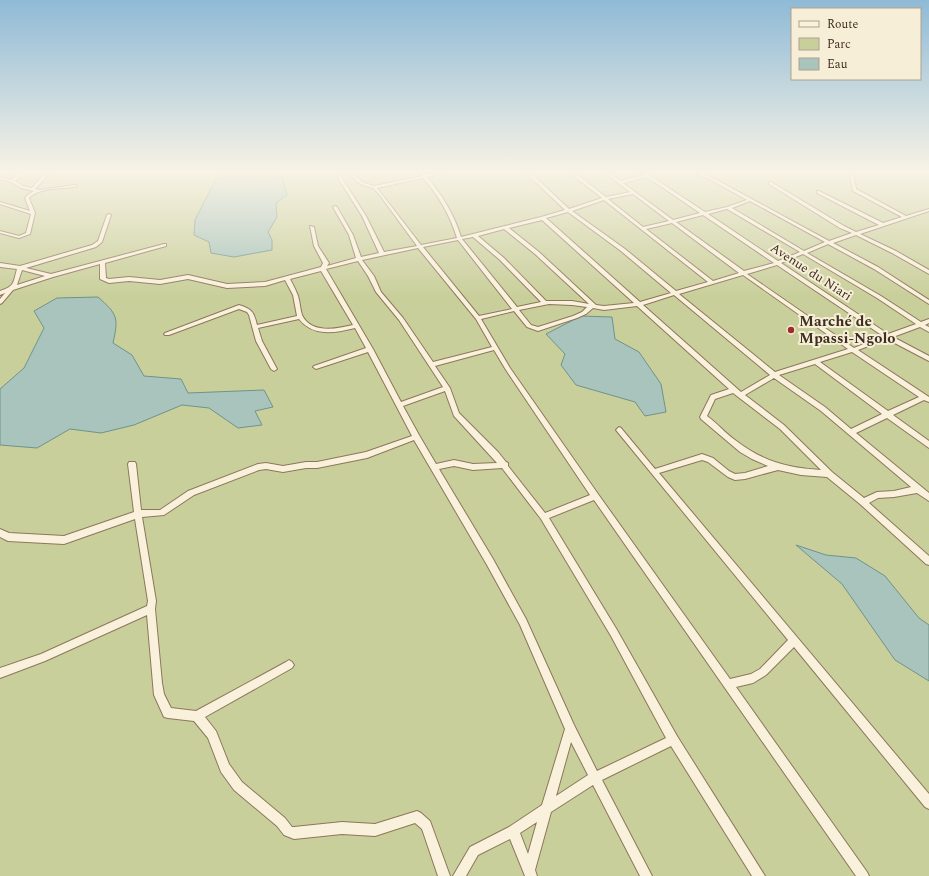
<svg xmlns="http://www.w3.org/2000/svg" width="929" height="876" viewBox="0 0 929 876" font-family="Spectral,serif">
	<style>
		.green { fill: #c9cf9b }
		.water { fill: #a9c4bc; stroke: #6f938a }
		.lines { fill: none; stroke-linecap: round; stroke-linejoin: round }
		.minor-casing { stroke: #8d765c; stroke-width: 2 }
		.minor { fill: #faf1dc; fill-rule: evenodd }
		.poi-dot { fill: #9e2a2b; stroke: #f7eed8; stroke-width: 1.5 }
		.labels { text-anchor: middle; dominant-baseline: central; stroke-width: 4; stroke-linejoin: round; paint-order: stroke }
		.far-street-label { font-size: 13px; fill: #3d2e20; stroke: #f7eed8 }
		.poi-label { font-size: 15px; font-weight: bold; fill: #3d2e20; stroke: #f7eed8; text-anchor: start }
	</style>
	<rect width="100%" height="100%" fill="#f0e4c8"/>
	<path class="green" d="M0 173H929V876H0Z"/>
	<path class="water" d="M219 173H267L268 176H282L287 195 276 203 277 217 268 232 272 240V250L234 257 211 253 209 242 194 235 195 220Z
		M98 297C117 314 119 317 113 343L132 355 144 376 181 379 188 393 264 390 273 407 255 411 262 425 238 428 209 408 182 405 134 425 101 433 70 429 37 448 0 445V389L24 368 44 328 34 311 57 298Z
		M581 316 612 317 615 339 639 352 661 384 666 412 645 416 635 402 576 385 561 365 565 354 546 334Z
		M796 545 826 555 856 558 885 576 919 618 929 625V681L895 660 842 584Z"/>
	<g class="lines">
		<g class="minor-casing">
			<path id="minor" d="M16 173H20V176L15 181 23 186 32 188 45 173H50L35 189 39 190 75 185 77 186 75 187C61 189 40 187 29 198L35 213 30 234 19 238 0 233V231L19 236 26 233 31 214 0 204V202L30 211 25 198 29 194 34 191 21 188 11 182 0 179V177L11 180 16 176Z
				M338 173H342V178L366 216 384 252 417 246 379 194 373 188 360 184 348 173H353L362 182 374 186 422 176 419 173H424L425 175 435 173H445L427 177C442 195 454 214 461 237L541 217 565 210 526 173H531L569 209 602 198 570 173H575L606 197 630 192 605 173H610L620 181 644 175 641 173H646L705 212 727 207 747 200 711 180 695 173H702L713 178 829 241 852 233 840 228 769 184V182H771L844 226 856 232 879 225 817 193V191H819L883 223 902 217 853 191 849 173H853L856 189 906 216 929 209V211L860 234 896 251 929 270V274L892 253 856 235 833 243 878 267 929 300V304L874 269 828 244 807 253 881 296 921 322 929 319V323L925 325 929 327V332L920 327 893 337 929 356V361L887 339 858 350 929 397V402L924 400 893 415 929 441V448L887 418 856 433 929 493V501L917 493 894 497 878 498 869 503 929 556V565L926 564 860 504 827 477 801 475 778 470 745 479 735 480 728 477 708 462 702 460 659 473 929 794V809L925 807 794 647 766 675 753 683 736 687 867 872 869 876H856L594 500 549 518 617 630 677 736 765 876H752L671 746 602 780 652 876H640L593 785 551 812 535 870 537 876H525L510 839 478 855 466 876H453L470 847 509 827 542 805 565 729 520 625 487 565 414 440 367 458 317 468H306L283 472 266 469 259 470 194 495 164 515 142 517 156 601 155 609 162 683 164 694 171 708 196 711 286 662 289 660 292 662 294 665 292 668 205 717 216 731 229 764 242 782 285 818 292 827H294L342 822 375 824 417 811 421 813 430 821 450 876H438L422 829 415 823 375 836 342 834 294 839 284 835 277 826 234 790 221 772 208 738 194 721 168 718 164 717 154 695 147 615 45 661 0 678V668L41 654 147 606 148 601 135 519 64 544 8 541 0 537V529L9 533 64 536 134 512 128 464 129 462H135L136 464 141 510H160L188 491 258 464 266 463 283 466 306 462H317L366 452 412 436 368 352 316 369 313 367 314 366 366 348 355 328C335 333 313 337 299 319L258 328 262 341 277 369 274 371 271 369 256 341 249 315 247 312 239 309 169 335H165L164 334 165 333 239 305C252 309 254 312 257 325L297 316 293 295 285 280 265 286 227 288 188 279 160 284 129 281 109 283 100 279V264L53 277 13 290 2 303 0 304V299L5 293 0 295V291C15 286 13 283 17 269L0 267V263L20 266 92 245 98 241 107 215 109 214 111 215 102 242 96 247 26 268 51 274 164 244H166V246L105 263 106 278 109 279 129 277 160 280 188 275 227 284 265 282 321 267 323 263 314 246 310 226 314 227 318 246 329 263 327 266 356 258 349 235 333 207 335 206 337 207 353 235 361 257 379 253 362 216 338 178ZM647 177 700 213 673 220 623 183ZM423 178C439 196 450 215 457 238L421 245 377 188ZM633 194 669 221 643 227 608 199ZM604 200 708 282 676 291 625 249 572 211ZM750 201 825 242 804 251 732 208ZM727 209 800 252 778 261 708 214ZM568 212 621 251 671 293 640 302 546 218ZM703 215 774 263 744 271 676 222ZM542 220 634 303 604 306 596 305 539 252 509 228ZM672 223 739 273 713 281 646 229ZM504 229 535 254 589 304 572 301H546L504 258 478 236ZM473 237 500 260 541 302 517 307 462 239ZM458 240 512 309 479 316 423 247ZM418 248 476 319 492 347 433 362 403 318 381 292 374 276 362 260ZM803 254 877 298 916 324 888 334 781 263ZM358 261 368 276 376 292 399 320 443 387 401 402 373 349 326 269ZM777 265 883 336 854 348 747 274ZM22 270 45 276 17 285ZM321 271 353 325C336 329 311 334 302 315 300 309 300 302 298 296 296 290 293 285 290 279ZM743 275 848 349 775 372 679 294ZM674 295 770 375 741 392 643 305ZM549 304 572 305 587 307 582 312 573 316 538 327 531 325 519 310ZM637 306 729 389 711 395 700 417 701 419 740 452 752 459 768 466 745 473 735 474 729 471 713 458 702 454 655 469 621 428 619 427 616 430 788 640 760 669 751 674 730 679 598 494 510 368 481 319 514 311 527 327 538 331 577 318 586 314 593 308 604 310ZM494 350 506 370 590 495 545 513 508 466V463L506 462 498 452 459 413 450 388 435 366ZM852 352 919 397 888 411 820 362ZM815 364 882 414 851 429 825 407 779 375ZM774 378 821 411 911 487 894 491 877 492 864 498 832 472 784 425 745 395ZM445 391 454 416 497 463 473 464 454 460 436 464 419 435 403 406ZM733 393 780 429 821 470C787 468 762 461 735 440 725 433 717 423 707 416L715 399ZM454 466 473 470 502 468 541 519 611 636 666 738 597 771 574 725 526 619 493 559 439 469ZM571 742 588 775 556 796ZM537 822 528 854 520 833Z"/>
		</g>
		<use href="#minor" class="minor"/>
	</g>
	<linearGradient id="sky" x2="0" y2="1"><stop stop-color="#8fbad6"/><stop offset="0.58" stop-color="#f8f3e6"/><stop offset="1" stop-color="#f8f3e6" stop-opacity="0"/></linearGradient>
	<rect width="929" height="296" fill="url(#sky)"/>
	<circle class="poi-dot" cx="791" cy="330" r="4"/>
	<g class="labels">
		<g class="far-street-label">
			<text transform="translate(811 272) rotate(33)">Avenue du Niari</text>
		</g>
		<g class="poi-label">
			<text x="799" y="321">Marché de<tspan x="799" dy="17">Mpassi-Ngolo</tspan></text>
		</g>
	</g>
	<rect x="791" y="8" width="130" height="72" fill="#f7eed8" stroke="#ada18e"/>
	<rect x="799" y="21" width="20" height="6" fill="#faf1dc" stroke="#ada18e"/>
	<text x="827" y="28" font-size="12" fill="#3d2e20">Route</text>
	<rect x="799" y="38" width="20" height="12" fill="#c9cf9b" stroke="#ada18e"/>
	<text x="827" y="48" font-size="12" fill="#3d2e20">Parc</text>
	<rect x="799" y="58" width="20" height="12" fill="#a9c4bc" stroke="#ada18e"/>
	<text x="827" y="68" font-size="12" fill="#3d2e20">Eau</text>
</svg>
